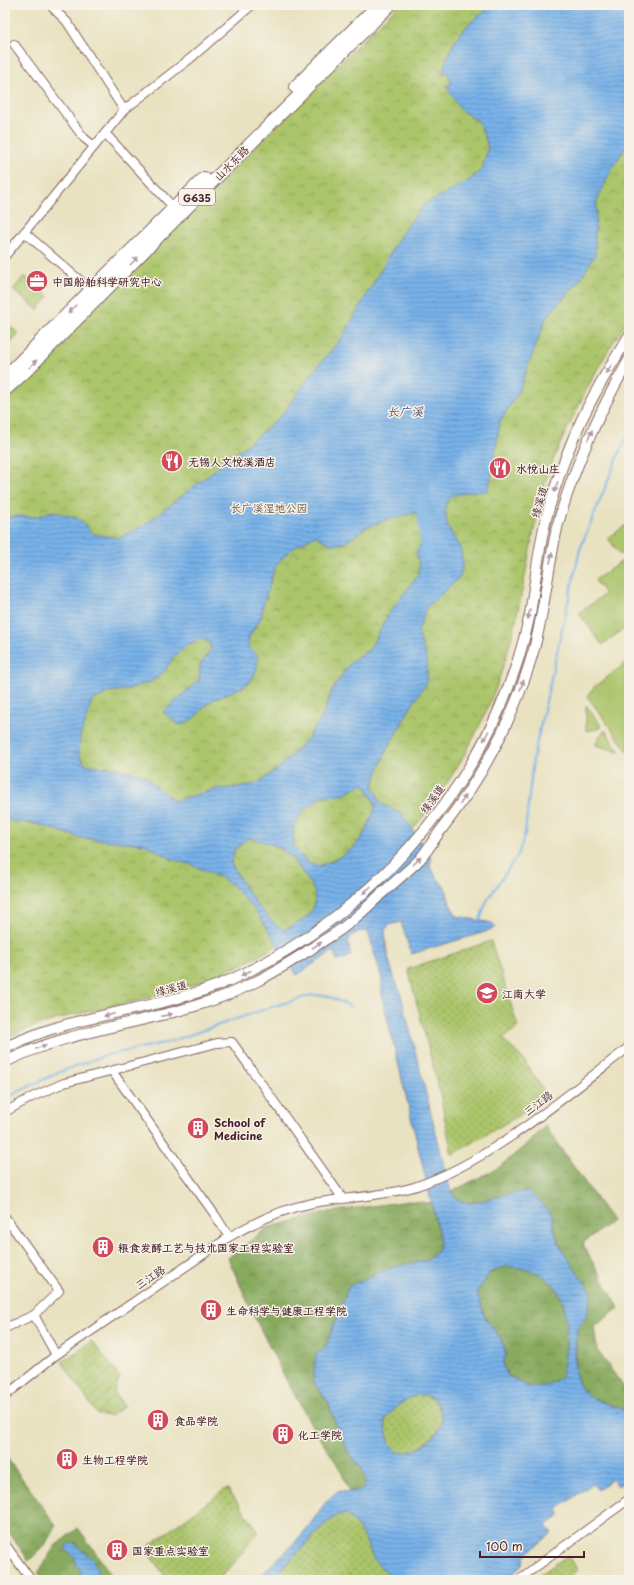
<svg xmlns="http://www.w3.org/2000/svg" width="634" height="1585" viewBox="0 0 634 1585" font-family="'Playpen Sans','LXGW WenKai TC',sans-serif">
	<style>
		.grass { fill: url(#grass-dots); stroke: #7a724b }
		.forest { fill: url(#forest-crowns); stroke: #696445 }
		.park { fill: url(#park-crowns); stroke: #7a724b }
		.garden { fill: url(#garden-furrows); stroke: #7a724b }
		.pitch { fill: #abc56b; stroke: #7a724b }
		.water { fill: url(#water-rules); stroke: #61688a; fill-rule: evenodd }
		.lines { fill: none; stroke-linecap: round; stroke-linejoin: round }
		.stream { stroke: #78b2e9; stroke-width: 2 }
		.river { stroke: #78b2e9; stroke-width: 12 }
		.minor-casing { stroke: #826360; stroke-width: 10 }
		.major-casing { stroke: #826360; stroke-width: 12 }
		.highway-casing { stroke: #826360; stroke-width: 14 }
		.minor { stroke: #fff; stroke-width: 8 }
		.major { stroke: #fff; stroke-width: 10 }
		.highway { stroke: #fff; stroke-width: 12 }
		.oneway { fill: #ae9aa0 }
		.labels { text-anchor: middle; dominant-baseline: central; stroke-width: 3; stroke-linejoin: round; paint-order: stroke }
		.shield { fill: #f7f3e8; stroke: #7e5f64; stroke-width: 1 }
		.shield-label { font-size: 10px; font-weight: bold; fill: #4a1f2b }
		.street-label { font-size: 11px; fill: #4a1f2b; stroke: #f7f3e8 }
		.poi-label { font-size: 11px; font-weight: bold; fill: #4a1f2b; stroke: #f7f3e8; text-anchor: start }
		.park-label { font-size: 11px; fill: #67513e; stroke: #f7f3e8 }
		.water-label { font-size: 12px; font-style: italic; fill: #5a526e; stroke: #f7f3e8 }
	</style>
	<defs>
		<pattern id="grass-dots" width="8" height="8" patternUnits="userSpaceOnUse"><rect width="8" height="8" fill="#abc56b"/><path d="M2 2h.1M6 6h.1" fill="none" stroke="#8d9f58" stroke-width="1.8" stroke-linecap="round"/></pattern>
		<pattern id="forest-crowns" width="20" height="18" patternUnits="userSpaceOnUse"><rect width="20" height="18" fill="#88aa5f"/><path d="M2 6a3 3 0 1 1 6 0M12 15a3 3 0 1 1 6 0" fill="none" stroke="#718a4f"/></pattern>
		<pattern id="park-crowns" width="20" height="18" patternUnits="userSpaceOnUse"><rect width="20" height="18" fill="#abc56b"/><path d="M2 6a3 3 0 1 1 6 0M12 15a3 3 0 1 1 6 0" fill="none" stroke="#8d9f58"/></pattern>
		<pattern id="garden-furrows" width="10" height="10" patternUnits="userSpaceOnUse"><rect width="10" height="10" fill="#abc56b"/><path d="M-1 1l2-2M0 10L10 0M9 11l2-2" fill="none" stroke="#8d9f58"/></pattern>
		<pattern id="water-rules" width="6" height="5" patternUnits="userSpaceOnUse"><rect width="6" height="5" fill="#78b2e9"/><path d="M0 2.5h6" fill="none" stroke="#6490bd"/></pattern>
	</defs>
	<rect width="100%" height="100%" fill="#f7f3e8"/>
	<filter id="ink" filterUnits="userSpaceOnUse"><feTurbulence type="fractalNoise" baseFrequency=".025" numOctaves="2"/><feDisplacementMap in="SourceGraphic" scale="8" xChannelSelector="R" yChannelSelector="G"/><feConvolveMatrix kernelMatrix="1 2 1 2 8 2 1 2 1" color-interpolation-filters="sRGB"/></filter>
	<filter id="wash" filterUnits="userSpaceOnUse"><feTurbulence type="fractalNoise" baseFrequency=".012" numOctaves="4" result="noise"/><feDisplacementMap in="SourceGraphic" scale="16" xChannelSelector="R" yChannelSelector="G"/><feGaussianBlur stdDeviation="0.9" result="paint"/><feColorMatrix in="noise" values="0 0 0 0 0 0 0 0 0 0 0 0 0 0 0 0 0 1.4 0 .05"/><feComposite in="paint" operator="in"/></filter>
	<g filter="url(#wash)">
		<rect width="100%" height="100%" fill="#e9e2c1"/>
		<path class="grass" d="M491 941 518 1027 503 1039 524 1060 548 1098 452 1155 440 1094 408 969Z
			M417 1395C423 1395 427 1395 432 1398 439 1403 444 1418 441 1426 435 1440 404 1464 392 1447 387 1440 386 1428 385 1420 394 1408 403 1400 417 1395Z
			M228 1489 258 1530V1533L228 1570 217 1580H168L148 1553V1548L150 1545 224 1490Z
			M347 1514 357 1526 367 1543 373 1558 392 1580H271L326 1523 338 1515Z
			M568 1557 578 1570 564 1580H533L562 1559Z"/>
		<path class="forest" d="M545 1126 612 1221 583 1243 584 1247 619 1308 594 1327 597 1350 629 1394V1416L626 1411 588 1396 579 1385 575 1371 577 1328 591 1291C573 1268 556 1245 552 1216L512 1193 470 1204 458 1200 451 1192 498 1168 533 1139Z
			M409 1201 431 1203 440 1239 438 1250 428 1260 393 1267 349 1286 326 1346 316 1355 313 1381 328 1402 339 1432 349 1453 362 1468 366 1481 363 1489 350 1492 339 1467 312 1426 284 1376 254 1316 228 1258 267 1228 328 1212Z
			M508 1266C515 1268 523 1268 530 1270 578 1285 567 1339 562 1377L547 1385 531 1388 508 1376 503 1365 506 1353 500 1337 485 1318 477 1292 490 1272Z
			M5 1455 56 1525 45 1545 29 1561 5 1527Z
			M78 1528 115 1580H43L38 1573 55 1546Z"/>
		<path class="park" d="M398 5H629V319C608 348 591 380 575 413 562 439 549 466 542 494 527 554 521 617 500 676 462 786 379 886 278 945 237 969 195 986 149 998 100 1010 50 1016 5 1039V395L198 208 227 175Z"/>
		<path class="garden" d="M92 1341 120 1377 114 1392 124 1406 110 1416 97 1414 62 1362Z"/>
		<path class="pitch" d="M24 276 49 296 38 310 13 290Z
			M5 322 19 334 5 350Z
			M629 523V548L620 555 608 538Z
			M629 556V625L602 645 579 613 605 594 595 580Z
			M629 661V753L587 696 594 687Z
			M586 705 602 727 597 729 586 731Z
			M605 730 620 752 596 745 598 738Z"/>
		<path class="water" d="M494 5H629V146L624 150 612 168 597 201 595 233V255L580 280 546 318 518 393 500 421 491 479 487 491 469 492 451 496 445 507 447 525 461 550 463 565 460 577 426 608 418 632 427 661V682L412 705 386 751 373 785 381 803 401 814 411 827 431 859 430 868 446 889 450 904 457 916 492 923 496 927 485 932 411 954 401 922 390 925 385 929C385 950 391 972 400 991L451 1192 458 1200 470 1204 512 1193 528 1192 543 1204 552 1216 554 1230 560 1246 573 1266 591 1291C589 1307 589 1317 577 1328 576 1349 568 1382 589 1396 597 1401 616 1407 626 1411L629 1416V1478L618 1486 612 1479 598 1490 592 1484 557 1509 561 1515 546 1526 552 1533 524 1556 523 1565 513 1573 519 1580H392L373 1558 367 1543 357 1526 346 1514 338 1515 326 1523 271 1580H255C273 1563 293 1546 308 1527 319 1513 323 1502 338 1491L350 1492 363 1489 366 1482 362 1468 349 1453 339 1432 328 1402 313 1381 316 1355 326 1346 349 1286 393 1267 428 1260 438 1250 440 1239 382 996V979L368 932C359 930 353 933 348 941L351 956 338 961 333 951 297 975 257 913 234 887 220 877 192 865 174 860 144 844 81 838 37 824 5 820V517L18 516 36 517 52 511 79 519 93 534 119 538 146 524 249 443 281 416 313 372 343 336 403 231 425 204 470 180 482 169 488 147 479 122 461 110 446 86 451 84 448 72 442 74C453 36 462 27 494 5ZM416 513 427 520 428 530 416 553 419 566 418 575 389 613 370 649 350 663 332 690 323 715 306 740 281 766 258 783 243 787 216 789 174 801 154 785 145 775 121 769 85 764 79 754 80 737 92 701 109 692 125 690 151 682 164 672 172 659 188 644 201 639 209 642 211 649 200 665 199 680 163 712 179 725C198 721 198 709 213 700 224 694 237 691 247 684 256 677 258 666 258 656L248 646 249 637 261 618 264 602 276 565 289 551 315 535 332 545 345 543 367 527 390 519ZM364 784 376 805C363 842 356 852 319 866L308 863 299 853 294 846 293 828 303 811 322 796 340 795ZM249 838C262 841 274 844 284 851 292 857 310 881 314 891 315 894 315 902 314 906 310 919 294 925 283 930 261 915 243 886 231 863L235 849ZM508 1266C515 1268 523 1268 530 1270 578 1285 567 1339 562 1377L547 1385 531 1388 508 1376 503 1365 506 1353 500 1337 485 1318 477 1292 490 1272ZM417 1395C423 1395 427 1395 432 1398 439 1403 444 1418 441 1426 435 1440 404 1464 392 1447 387 1440 386 1428 385 1420 394 1408 403 1400 417 1395Z
			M72 1543 76 1544 79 1548 93 1559 100 1580H79L81 1571 76 1565C77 1556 71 1555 65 1549L67 1545Z"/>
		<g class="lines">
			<path class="stream" d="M480 920 486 902 519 853 525 833 533 759 580 549 620 451 629 434
				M5 1098 57 1073 103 1056 169 1042 271 1007 312 995 328 996 352 1007"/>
			<path class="river" d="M422 501 427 553"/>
		</g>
	</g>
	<g filter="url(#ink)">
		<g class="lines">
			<g class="minor-casing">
				<path id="minor" d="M50 5 67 22 124 110
					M14 44 84 138 94 146
					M105 133 174 208
					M24 232 91 290
					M5 256 124 110 191 58 252 5
					M112 1071 215 1215 229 1237
					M5 1112 32 1097 64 1083 217 1043 232 1042 343 1199
					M5 1217 59 1291 34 1315 5 1328
					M34 1315 56 1355
					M5 1396 56 1355 229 1237C256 1221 282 1209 313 1203 347 1197 381 1197 414 1187 490 1162 566 1096 629 1047
					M5 1544 31 1580
					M226 1579 227 1580
					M518 1580 629 1499"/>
			</g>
			<g class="major-casing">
				<path id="major" d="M5 1047C22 1040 40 1032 58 1027 122 1008 184 1004 245 973 369 912 471 799 515 669 521 651 526 632 530 614 535 584 538 553 545 523 554 488 566 453 581 421 595 391 612 363 629 336
					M5 1062C85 1022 178 1023 257 981 277 971 295 959 314 947 324 940 335 934 344 927 357 917 370 905 382 893 395 882 408 871 420 859 428 850 434 839 441 830 484 775 515 717 534 649 545 608 548 565 558 524 574 466 599 412 629 360"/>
			</g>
			<g class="highway-casing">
				<path id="highway" d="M295 87 378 5
					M5 377 91 290 204 178
					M5 390 26 371 217 177 390 5"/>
			</g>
			<use href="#minor" class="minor"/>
			<use href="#major" class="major"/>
			<use href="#highway" class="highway"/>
		</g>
		<defs><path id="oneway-solid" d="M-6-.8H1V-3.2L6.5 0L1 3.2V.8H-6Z"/></defs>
		<g class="oneway">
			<use href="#oneway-solid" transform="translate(134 261) rotate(-46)"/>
			<use href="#oneway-solid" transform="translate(72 309) rotate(134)"/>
			<use href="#oneway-solid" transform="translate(33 364) rotate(-46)"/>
			<use href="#oneway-solid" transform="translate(609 369) rotate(121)"/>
			<use href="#oneway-solid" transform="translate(590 435) rotate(-66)"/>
			<use href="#oneway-solid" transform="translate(556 487) rotate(108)"/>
			<use href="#oneway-solid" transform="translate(551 558) rotate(-79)"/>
			<use href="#oneway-solid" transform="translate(529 614) rotate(101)"/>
			<use href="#oneway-solid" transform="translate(522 685) rotate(-70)"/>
			<use href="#oneway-solid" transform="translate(486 736) rotate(118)"/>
			<use href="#oneway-solid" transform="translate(463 800) rotate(-57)"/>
			<use href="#oneway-solid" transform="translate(417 861) rotate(-45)"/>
			<use href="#oneway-solid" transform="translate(367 890) rotate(138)"/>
			<use href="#oneway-solid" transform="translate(317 945) rotate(-33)"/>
			<use href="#oneway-solid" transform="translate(246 973) rotate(153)"/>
			<use href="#oneway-solid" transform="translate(109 1015) rotate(168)"/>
			<use href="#oneway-solid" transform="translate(167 1015) rotate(-13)"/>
			<use href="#oneway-solid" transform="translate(41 1047) rotate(-19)"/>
		</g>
	</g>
	<defs>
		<g id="office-disc" transform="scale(1.15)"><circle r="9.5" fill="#d1495b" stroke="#f7f3e8"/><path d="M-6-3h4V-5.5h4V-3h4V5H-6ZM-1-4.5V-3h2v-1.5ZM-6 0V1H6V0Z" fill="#fff"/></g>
		<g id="restaurant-disc" transform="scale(1.15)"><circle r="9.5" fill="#d1495b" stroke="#f7f3e8"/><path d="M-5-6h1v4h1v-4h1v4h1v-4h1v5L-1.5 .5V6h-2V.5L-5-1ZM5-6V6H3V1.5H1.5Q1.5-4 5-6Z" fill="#fff"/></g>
		<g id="university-disc" transform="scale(1.15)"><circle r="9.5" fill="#d1495b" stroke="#f7f3e8"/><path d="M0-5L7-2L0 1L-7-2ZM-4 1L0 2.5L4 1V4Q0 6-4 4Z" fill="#fff"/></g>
		<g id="building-disc" transform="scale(1.15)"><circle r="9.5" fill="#d1495b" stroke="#f7f3e8"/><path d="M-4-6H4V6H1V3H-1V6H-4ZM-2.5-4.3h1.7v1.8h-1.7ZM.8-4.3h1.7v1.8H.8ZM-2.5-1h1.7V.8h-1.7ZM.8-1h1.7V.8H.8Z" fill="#fff"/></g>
	</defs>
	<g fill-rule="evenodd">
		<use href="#office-disc" x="37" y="281"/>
		<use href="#restaurant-disc" x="172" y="461"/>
		<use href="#restaurant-disc" x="500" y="468"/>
		<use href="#university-disc" x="487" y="993"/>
		<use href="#building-disc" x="198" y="1128"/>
		<use href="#building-disc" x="103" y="1247"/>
		<use href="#building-disc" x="211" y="1310"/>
		<use href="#building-disc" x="158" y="1420"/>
		<use href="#building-disc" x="283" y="1434"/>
		<use href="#building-disc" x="67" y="1459"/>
		<use href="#building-disc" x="117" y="1550"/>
	</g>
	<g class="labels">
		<rect class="shield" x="179" y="189" width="36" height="16" rx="3"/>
		<g class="shield-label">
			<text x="197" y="197">G635</text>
		</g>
		<g class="street-label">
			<text transform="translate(231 163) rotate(-45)">山水东路</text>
			<text transform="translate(539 502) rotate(-74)">缘溪道</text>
			<text transform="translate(432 799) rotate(-54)">缘溪道</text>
			<text transform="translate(171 988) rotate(-15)">缘溪道</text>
			<text transform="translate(538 1103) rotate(-37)">三江路</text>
			<text transform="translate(150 1277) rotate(-34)">三江路</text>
		</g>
		<g class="poi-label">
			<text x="52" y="281">中国船舶科学研究中心</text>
			<text x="188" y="461">无锡人文悦溪酒店</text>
			<text x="516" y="468">水悦山庄</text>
			<text x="502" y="993">江南大学</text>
			<text x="214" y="1122">School of<tspan x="214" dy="13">Medicine</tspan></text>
			<text x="118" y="1247">粮食发酵工艺与技术国家工程实验室</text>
			<text x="226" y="1310">生命科学与健康工程学院</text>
			<text x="174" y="1420">食品学院</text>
			<text x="298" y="1434">化工学院</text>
			<text x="82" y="1459">生物工程学院</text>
			<text x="132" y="1550">国家重点实验室</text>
		</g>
		<g class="park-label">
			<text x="269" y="507">长广溪湿地公园</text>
		</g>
		<g class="water-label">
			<text x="405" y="411">长广溪</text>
		</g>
	</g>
	<rect width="634" height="1585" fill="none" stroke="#f7f3e8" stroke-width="20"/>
	<path d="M480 1551v6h104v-6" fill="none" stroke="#4a1f2b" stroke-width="2"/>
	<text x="486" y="1551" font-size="12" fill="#4a1f2b" stroke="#f7f3e8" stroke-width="3" paint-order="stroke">100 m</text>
</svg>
